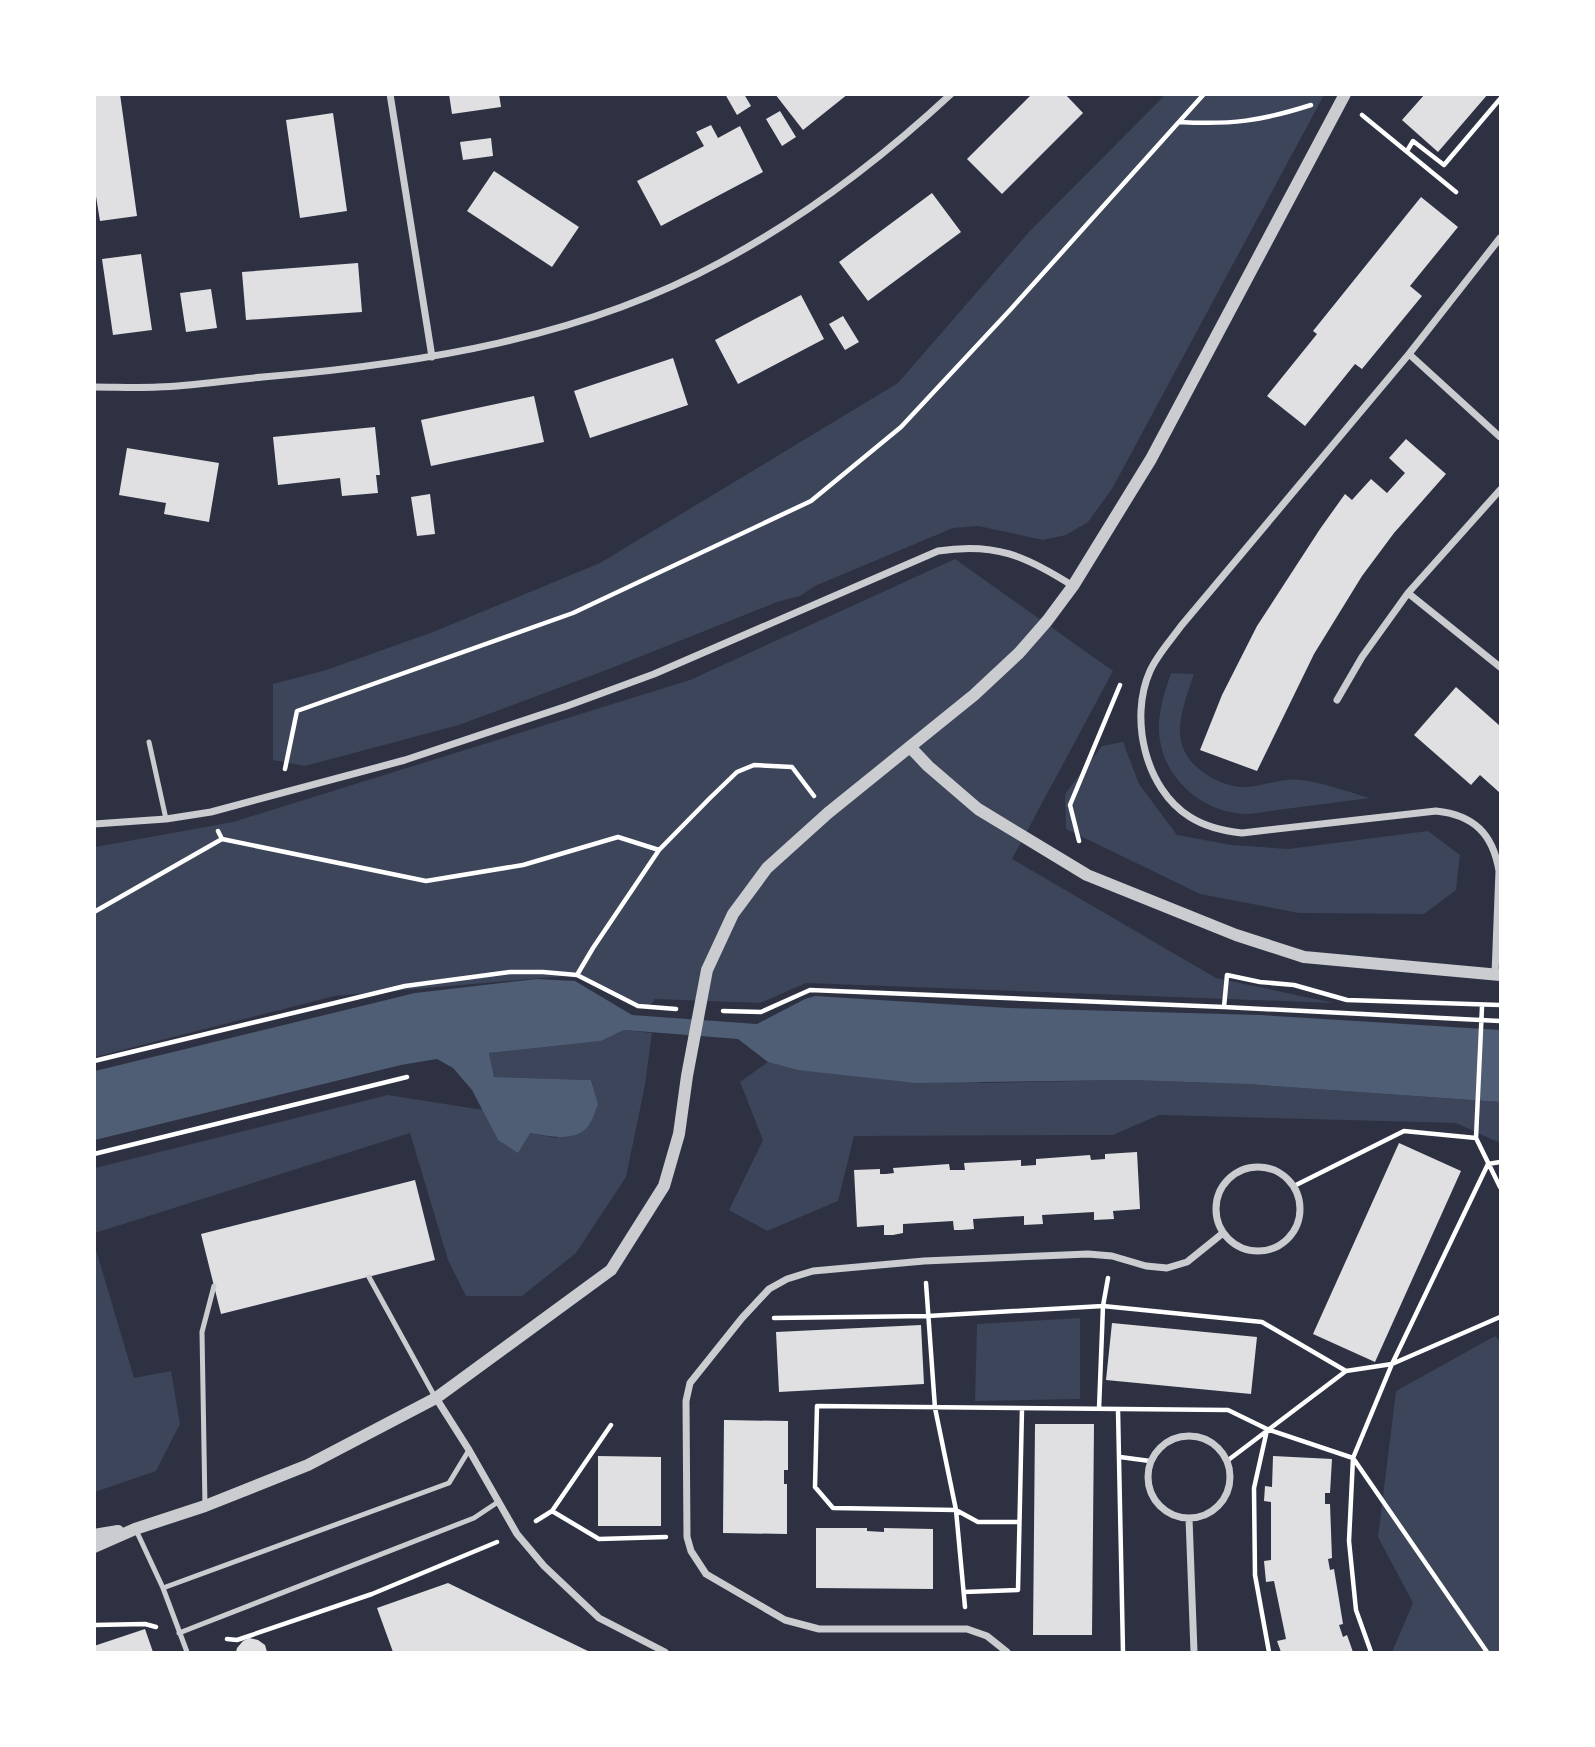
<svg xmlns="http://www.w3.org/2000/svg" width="1595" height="1747" viewBox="0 0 1595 1747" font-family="'PT Serif',serif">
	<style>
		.green { fill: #3c4559 }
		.water { fill: #4f5d75 }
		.building { fill: #e0e0e3 }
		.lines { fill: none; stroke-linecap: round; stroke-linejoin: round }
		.path { stroke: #fff; stroke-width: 4.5 }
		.service { stroke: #caccd0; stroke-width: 5 }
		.minor { stroke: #caccd0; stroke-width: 7 }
		.tertiary { stroke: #caccd0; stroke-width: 12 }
	</style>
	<rect width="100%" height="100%" fill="#2d3142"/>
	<path class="green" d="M1165 95H1324L1112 489 1088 522 1066 535 1043 540 978 526 953 528 815 586 800 596 780 601 609 669 459 725 305 766 273 760V684L326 670 433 632 600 563 898 383 1029 232Z
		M955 559 1113 671 1012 859 1216 978 1334 1003 806 983 760 1003 655 999 648 1008 577 975 335 996 95 1057V847L233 822 690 680Z
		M1171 673 1194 674C1182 710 1166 746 1203 772 1214 780 1229 787 1243 787 1263 787 1282 777 1302 780 1325 783 1348 792 1370 798 1342 802 1313 805 1285 809 1273 810 1260 814 1248 814 1202 814 1161 777 1159 731 1158 711 1165 691 1171 673Z
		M1123 742 1139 784 1177 835 1232 845 1288 849 1428 831 1460 855 1456 890 1424 914 1299 913 1200 894 1066 829 1065 794 1102 746Z
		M624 1030 652 1033 645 1085 626 1177 576 1253 522 1296H466L448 1260 410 1133 95 1233V1168L388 1095 483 1110 498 1140 530 1133 556 1138 598 1104 591 1080 494 1077 489 1053 601 1041Z
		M768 1062 797 1070 984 1083 1131 1080 1247 1084 1500 1102V1143L1456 1123 1159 1115 1113 1135 854 1136 838 1201 767 1231 729 1210 763 1140 740 1082Z
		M94 1243 134 1378 171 1371 180 1424 156 1471 95 1492Z
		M1080 1318V1399L975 1401 977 1324Z
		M1495 1336 1500 1342V1652H1392L1413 1603 1378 1537 1396 1391Z"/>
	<path class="water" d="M537 979 575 981 632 1015 757 1024 805 999 815 996 1008 1008 1260 1015 1500 1030V1102L1247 1084 1131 1080 916 1083 797 1070 768 1062 738 1039 624 1030 601 1041 489 1053 494 1077 591 1080 598 1104C595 1111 593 1119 589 1125 577 1143 548 1136 530 1133L518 1153 498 1140 472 1090 453 1068 437 1059 401 1065 95 1140V1071L415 993Z"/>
	<path class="building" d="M94 94H120L137 216 100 221 94 184Z
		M449 94H499L501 107 452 114Z
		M725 94H744L751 106 737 115Z
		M775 94H848L803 130Z
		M1032 94H1065L1083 113 1002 194 967 159Z
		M1425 94H1488L1438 152 1402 120Z
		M780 111 796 137 782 146 766 119Z
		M333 113 347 211 300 218 286 120Z
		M711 125 718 138 740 126 763 172 661 226 637 181 704 146 696 132Z
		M491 138 493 156 463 160 460 142Z
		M494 171 579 227 552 267 467 211Z
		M932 193 961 232 868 301 839 262Z
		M1421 197 1458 227 1410 286 1422 296 1362 369 1355 364 1305 426 1267 396 1317 334 1313 331Z
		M141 254 152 330 113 335 102 259Z
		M358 263 362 312 246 320 242 272Z
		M211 289 217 328 186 332 180 293Z
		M801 295 824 339 738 384 715 340Z
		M843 316 859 342 845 350 829 324Z
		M673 358 688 405 590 438 574 391Z
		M534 396 544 442 431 466 421 420Z
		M375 427 380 475H376L378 493 342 496 340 478 278 485 273 437Z
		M1406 439 1446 474 1394 533 1362 576 1314 654 1257 771 1200 750 1222 695 1257 626 1320 529 1345 494 1352 500 1371 479 1387 493 1405 473 1389 458Z
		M127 448 219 463 209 522 164 514 166 503 119 495Z
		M430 494 435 534 417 536 411 497Z
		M1456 687 1500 726V793L1480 775 1471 785 1414 735Z
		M1399 1143 1461 1171 1375 1362 1313 1334Z
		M1137 1152 1140 1209 1113 1211 1114 1219 1094 1220V1212L1042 1215 1043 1224 1024 1225V1216L973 1219 974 1229 961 1230H954L953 1221 903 1224V1233L893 1235H884V1225L857 1227 854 1170 880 1169V1174H886L894 1173 893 1168 949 1164 950 1170H965L964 1163 1021 1160V1166L1036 1165V1159L1090 1155 1091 1160 1105 1159V1154Z
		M415 1180 435 1260 221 1314 201 1234Z
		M1112 1323 1257 1337 1251 1394 1106 1380Z
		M921 1325 924 1384 779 1392 776 1332Z
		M724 1420 788 1421V1470H784V1484H787V1534L723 1533Z
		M1035 1424H1094L1092 1635H1033Z
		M598 1456 661 1457V1526H598Z
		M1273 1456 1332 1459 1330 1493H1325V1504H1330L1332 1558 1328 1559 1330 1570 1334 1569 1343 1624 1339 1625 1343 1637 1347 1635 1353 1652H1281L1277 1641 1286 1639 1274 1581 1266 1582 1264 1561 1271 1560V1502L1264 1501 1265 1486 1272 1487Z
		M816 1528H867V1531L884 1532V1528L933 1529V1589L816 1588Z
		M448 1583 590 1652H393L377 1608Z
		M145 1629 153 1652H94V1646Z
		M249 1638 258 1640 265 1645 267 1652H236L237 1648 243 1641Z"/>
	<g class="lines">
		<path class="path" d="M1362 115 1456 192
			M1179 122C1231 125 1261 121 1311 105
			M1407 151 1413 141 1444 165 1500 99
			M285 769 297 711 573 613 811 501 901 427 1011 309 1204 94
			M218 831 222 839 426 881 523 865 618 837 659 850
			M1079 841 1070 805 1120 685
			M94 912 222 839
			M577 975 593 948 659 850 710 798 737 772 754 765 792 767 814 796
			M1224 1007 1227 975 1260 982 1294 985 1347 1000 1500 1005
			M723 1011 761 1012 810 990 1224 1007 1500 1021
			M94 1061 405 986 510 972H543L577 975 638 1006 676 1009
			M1476 1138 1482 1007
			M94 1154 407 1077
			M1294 1186 1404 1131 1476 1138 1500 1187
			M926 1283 935 1408 956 1510 965 1607
			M774 1318 928 1316 1103 1306 1262 1322 1346 1371
			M1099 1409 1103 1306 1108 1278
			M1118 1410 1123 1652
			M1267 1430 1254 1488 1255 1575 1269 1652
			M1120 1457 1150 1461
			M1227 1461 1346 1371 1392 1364 1500 1317
			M552 1511 599 1539 666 1537
			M536 1521 552 1511 611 1425
			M1018 1522H978L956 1510 833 1508 815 1487 817 1406 1228 1410 1267 1429 1353 1458 1487 1652
			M964 1592 1018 1590 1022 1409
			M94 1625 145 1624 156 1627
			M227 1639 237 1640 372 1594 497 1542
			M1371 1652 1356 1610 1349 1541 1353 1458 1392 1364 1488 1164 1500 1162"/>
		<path class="service" d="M149 742 166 819
			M369 1277 435 1397
			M205 1506 202 1332 214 1286
			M136 1530 163 1588 187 1652
			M163 1588 449 1483 469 1450
			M179 1633 474 1518 498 1502"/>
		<path class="minor" d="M390 94 432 357
			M1409 354 1500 437
			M94 387C116 387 137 388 158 387 193 386 228 380 263 377 419 364 582 338 721 262 805 217 881 159 951 94
			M1408 593 1500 667
			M1337 700 1362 657 1408 593 1500 490
			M94 824 166 819 211 812 405 760 567 706 654 674 938 551C995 542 1026 556 1073 586
			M1495 974 1499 871C1493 834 1474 815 1436 811L1242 833C1223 831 1206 827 1190 817 1145 789 1129 718 1150 671 1157 655 1171 640 1181 626L1409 354 1500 238
			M1216 1209a42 42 0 1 1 84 0a42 42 0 1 1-84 0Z
			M436 1398 469 1450 517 1534 544 1566 599 1618 665 1652
			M1148 1477a41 41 0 1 1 82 0a41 41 0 1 1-82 0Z
			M1189 1518 1194 1652
			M1007 1652 987 1636 967 1629H819L785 1620 706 1574 691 1551 687 1537 686 1401 690 1383 742 1318 769 1289 787 1279 813 1271 924 1261 1088 1254 1112 1256 1146 1266 1167 1268 1187 1262 1223 1233"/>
		<path class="tertiary" d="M910 747 928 766 978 809 1087 875 1236 935 1304 957 1500 975
			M94 1535 118 1531
			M94 1547 135 1529 205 1506 308 1465 436 1398 611 1270 664 1186 679 1134 687 1076 707 970 733 914 767 868 828 813 974 695 1019 653 1047 621 1073 586 1151 459 1345 94"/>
	</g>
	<rect width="1595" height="1747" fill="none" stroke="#ffffff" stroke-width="192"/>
</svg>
